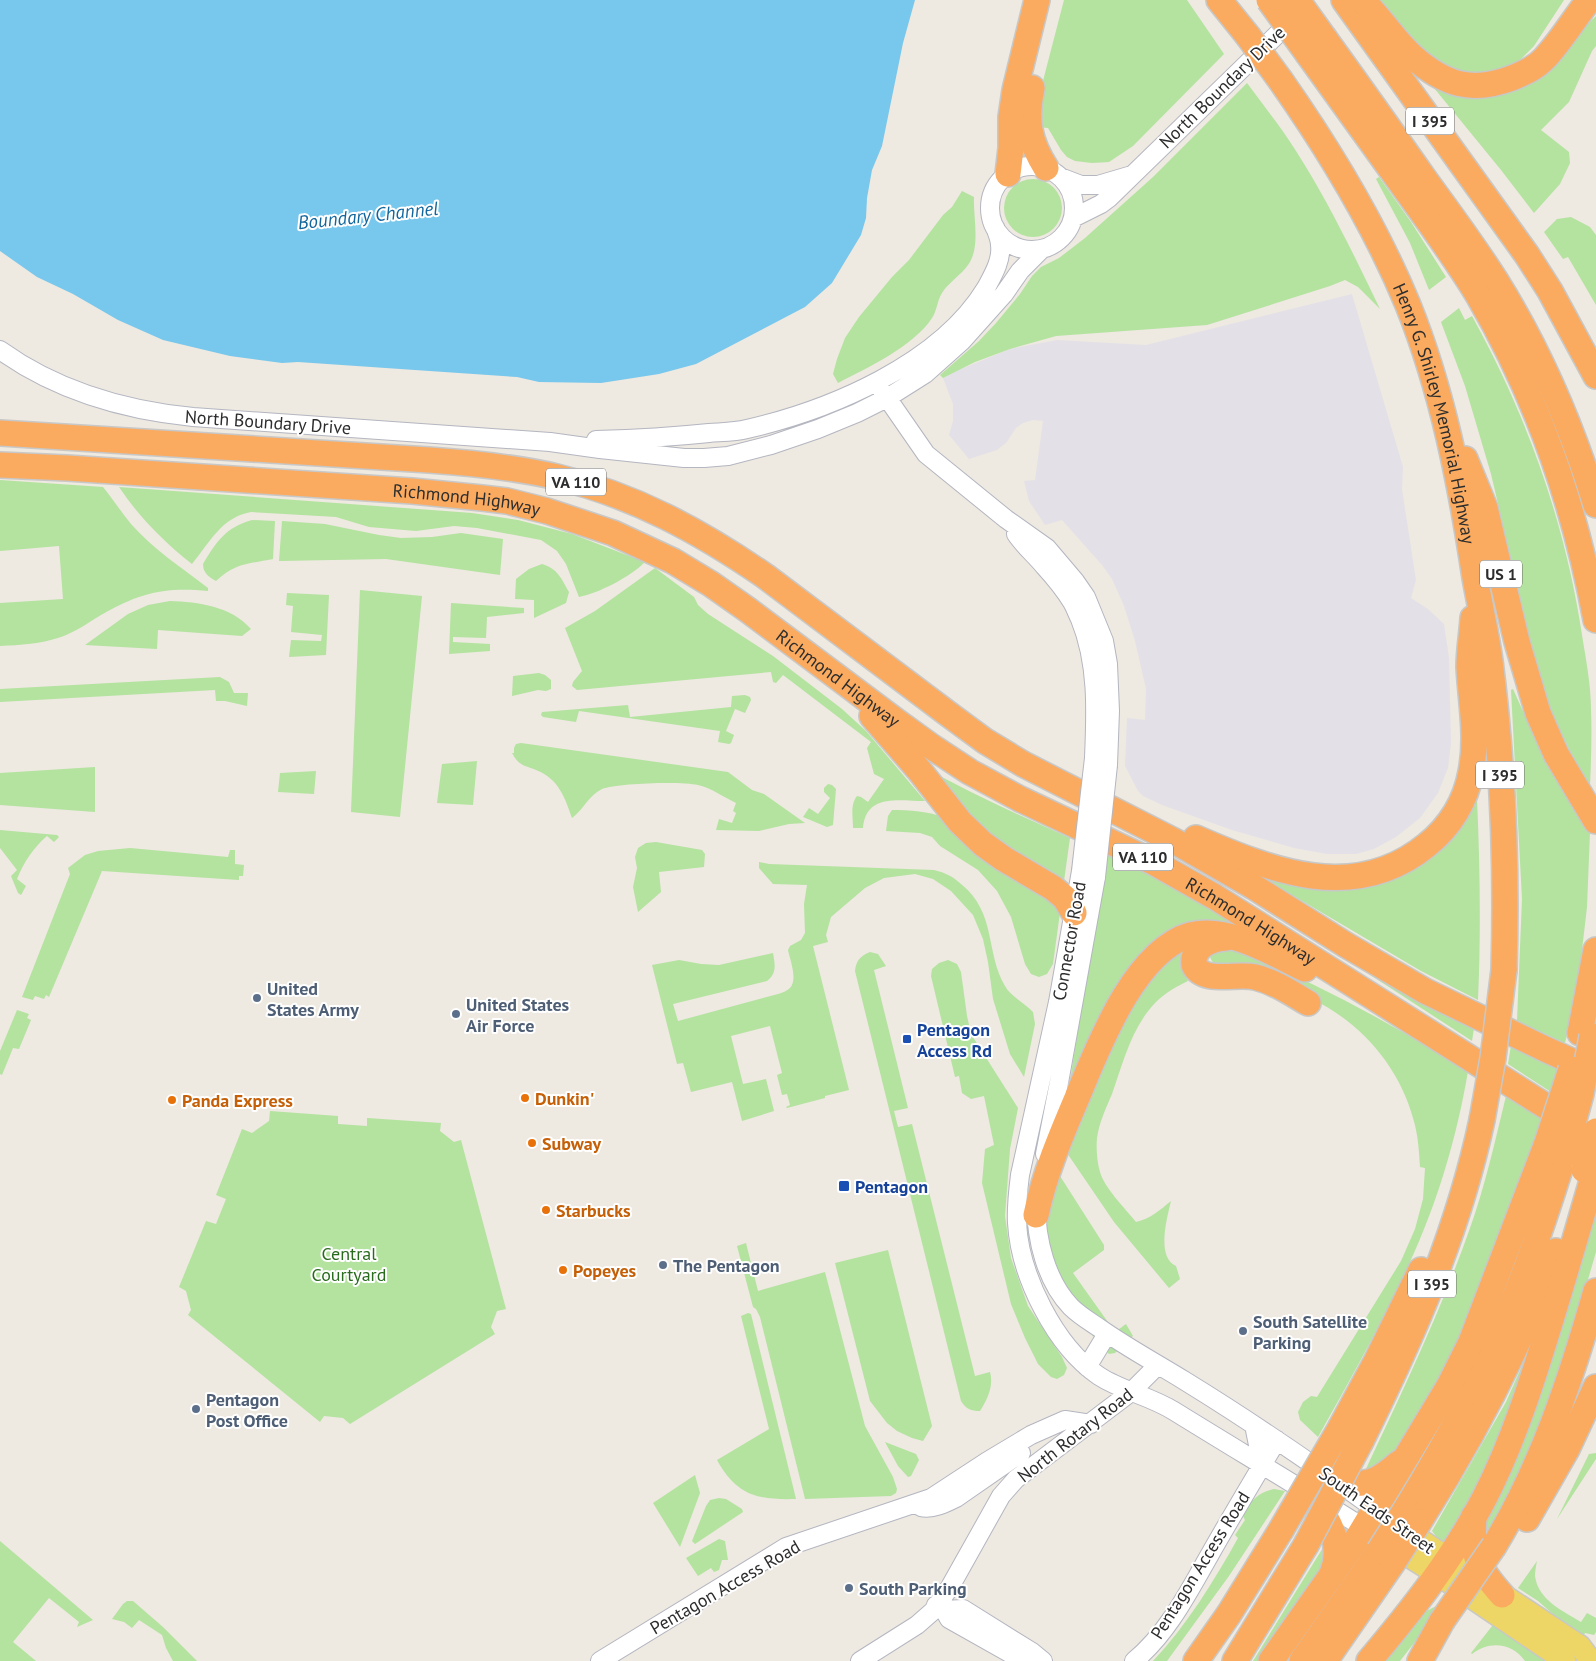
<svg xmlns="http://www.w3.org/2000/svg" width="1596" height="1661" viewBox="0 0 1596 1661" font-family="'PT Sans',sans-serif">
	<style>
		.industrial { fill: #e3e1e7 }
		.green { fill: #b3e39f }
		.water { fill: #78c7ec }
		.lines { fill: none; stroke-linecap: round; stroke-linejoin: round }
		.minor-casing { stroke: #b4b6c0; stroke-width: 20 }
		.major-casing { stroke: #c8c8c8; stroke-width: 24 }
		.highway-casing { stroke: #c8c8c8; stroke-width: 28 }
		.minor { stroke: #fff; stroke-width: 18 }
		.major { stroke: #edd566; stroke-width: 21 }
		.highway { stroke: #faab60; stroke-width: 25 }
		.minor-bridge-casing { stroke: #b4b6c0; stroke-width: 20; stroke-linecap: butt }
		.highway-bridge-casing { stroke: #c8c8c8; stroke-width: 28; stroke-linecap: butt }
		.minor-bridge { stroke: #fff; stroke-width: 18 }
		.highway-bridge { stroke: #faab60; stroke-width: 25 }
		.service-dot { fill: #5c6f8a; stroke: #fff; stroke-width: 2 }
		.transit-dot { fill: #1a4fb4; stroke: #fff; stroke-width: 2 }
		.food-dot { fill: #e8710a; stroke: #fff; stroke-width: 2 }
		.labels { text-anchor: middle; dominant-baseline: central; stroke-width: 4; stroke-linejoin: round; paint-order: stroke }
		.shield { fill: #fff; stroke: #6c6c6c; stroke-width: 1 }
		.shield-label { font-size: 16px; font-weight: bold; fill: #2d2d2d }
		.street-label { font-size: 18px; fill: #2d2d2d; stroke: #fff }
		.service-label { font-size: 18px; font-weight: bold; fill: #4e5e75; stroke: #fff; text-anchor: start }
		.transit-label { font-size: 18px; font-weight: bold; fill: #164399; stroke: #fff; text-anchor: start }
		.food-label { font-size: 18px; font-weight: bold; fill: #c56008; stroke: #fff; text-anchor: start }
		.park-label { font-size: 18px; fill: #296b1d; stroke: #fff }
		.water-label { font-size: 19px; font-style: italic; fill: #11669d; stroke: #fff }
	</style>
	<rect width="100%" height="100%" fill="#eee9e1"/>
	<path class="industrial" d="M1352 294 1403 467 1402 489 1416 580 1411 598 1428 609 1444 624 1449 658 1451 743 1448 768 1438 793 1420 818 1396 837 1374 849 1356 854H1327L1294 848 1232 830 1162 805 1143 796 1138 791 1125 766 1127 718 1145 720 1146 689 1135 641 1124 606 1112 579 1102 565 1062 520 1045 525 1029 501 1024 481 1035 480 1043 421 1033 420 1023 423 1016 428 1006 443 997 450 969 459 949 435 953 421V404L943 378 949 374 1010 349 1057 340 1146 345Z"/>
	<path class="green" d="M1064 0H1187L1224 54 1133 146 1109 162 1092 163 1075 161 1067 157 1061 150 1048 128 1037 127 1038 100Z
		M1376 0H1564L1534 46 1521 59 1508 67 1494 73 1461 74 1428 61Z
		M1596 16V46L1592 51 1569 102 1541 130 1569 152 1570 163 1560 184 1534 213 1501 170 1425 77 1468 93 1566 45Z
		M1247 83C1263 105 1281 127 1296 151 1328 201 1354 255 1380 309L1358 287 1345 280 1330 286 1207 325 1056 336 1010 349 975 362 943 378 940 375 979 341 996 323 1020 294 1032 276 1041 267 1059 258 1085 238 1153 177Z
		M1379 177 1411 222 1446 277 1429 290 1410 243 1376 179Z
		M1004 208a29 29 0 1 1 58 0a29 29 0 1 1-58 0Z
		M962 191 974 197C973 218 981 247 968 265 961 275 948 283 942 293 937 301 937 311 932 318 914 346 867 368 838 383L833 374 837 359 845 338 859 317 892 277 909 260 943 215 952 207Z
		M1571 217 1590 227 1596 235V305L1568 257 1563 259 1544 232 1557 219Z
		M1459 308 1465 320 1472 316C1527 416 1565 522 1582 635 1586 660 1591 685 1591 710 1592 735 1591 761 1590 786L1570 751 1552 713 1538 673 1491 474 1465 386 1441 322Z
		M0 480 103 487C113 499 121 512 131 524 153 549 182 568 208 588V591C163 587 140 593 101 615 88 623 75 632 61 637 41 644 20 645 0 646V603L63 599 59 546 0 551Z
		M119 487 472 513 518 520 572 534 645 562C630 577 599 593 579 597L566 564 557 551 541 540 477 528 454 526 416 531 369 527 336 517 251 512C222 517 210 542 192 564 164 542 139 517 119 487Z
		M252 520 275 521 273 559C248 564 235 563 216 581 209 577 203 573 203 564 217 541 225 528 252 520Z
		M282 521 325 524 379 535 401 538 432 537 461 533 503 539 500 575 386 559 279 561Z
		M542 564C558 569 561 578 569 592L566 603 534 618V600L515 599 516 579 529 569Z
		M655 568 694 597 698 605 708 614 773 656 842 709 866 731 925 801C899 801 866 793 863 828H853C853 817 850 805 857 796L861 797 868 802 884 779 874 774 867 748 871 742 783 675 776 683 773 682 771 672 577 690 572 686 573 682 582 671 565 628 595 611Z
		M360 590 422 596 400 817 351 812Z
		M287 593 329 595 326 655 289 657 291 640 321 641 322 635 291 632 293 606 286 605Z
		M170 601C198 602 231 606 251 629L242 636 158 630 157 649 85 645 128 614 148 605Z
		M451 603 524 608V613L487 617 486 638 453 637V642L490 644V651L449 654Z
		M539 673 545 675 551 680V689L546 691 538 690 512 696 513 676Z
		M220 677 229 682 234 693H248L247 706 225 701H216L215 690 0 702V689Z
		M1513 689 1534 736 1590 832 1587 907 1577 993 1565 1043 1517 1021 1522 899 1511 690Z
		M745 695 750 697 751 700 745 713 735 709 726 731 734 735 731 743 729 744 718 742 720 731 579 711 576 722 543 717 541 715 542 712 628 705 630 717 731 707 732 696Z
		M521 743 728 772 752 790 764 794 805 823 789 824 759 831 716 830 719 819 732 823 736 813 733 811 736 803C725 798 710 787 698 785 682 781 617 783 602 789 589 795 583 810 572 818 565 798 559 779 536 770 524 765 519 766 512 753H514V748L516 744Z
		M477 761 473 805 437 803 442 764Z
		M95 767V812L0 805V773Z
		M924 767C971 794 1021 816 1070 838L1064 881 1003 853Z
		M316 771 314 794 278 792 280 773Z
		M828 784 832 785 836 789 833 825 827 827 803 817 809 808 818 814 830 798 824 792V788Z
		M1473 797 1477 799C1480 866 1481 932 1478 1000L1421 971 1236 862 1350 885Z
		M892 810C909 810 929 811 945 818L1061 905 1053 964 1047 974 1039 977 1031 974 1025 964 1011 917 997 891 978 870 940 846 932 837 920 833 886 831 888 816Z
		M0 830 57 835 59 837 54 842 47 836C33 848 24 862 17 879L26 886 21 895 18 893 11 876 17 870 0 848Z
		M656 842 702 850 705 854 704 867 659 872 661 892 638 912 633 887 637 868 635 857 638 848 646 843Z
		M130 848 228 857 230 850H235V864L244 865 243 876H239V880L102 871 49 997 46 995 44 999 35 996 33 1000 22 997 70 874 68 868 85 855 98 851Z
		M1107 851 1163 880 1247 930 1172 935 1066 1105Z
		M759 862 769 864 934 870C946 873 952 876 961 884 997 913 985 952 1005 986 1010 996 1025 1003 1033 1012L1035 1024 1024 1077 1010 1054 993 999 988 962 983 939 973 915 951 891 933 879 915 874 884 878 865 888 831 917 826 935 828 942 813 946 849 1090 825 1096V1098L787 1108 786 1107 790 1105 787 1094 782 1095 777 1075 782 1073 770 1026 731 1036 743 1084 766 1079 774 1111 742 1121 732 1082 691 1092 683 1063 677 1064 652 965 679 960 701 964 719 965 773 953C775 965 777 973 767 981L673 1004 678 1021 778 994C782 993 787 991 790 988 798 979 790 960 788 950L790 946 801 940 805 933 804 904 807 885 773 884 759 868Z
		M1191 945 1184 957 1182 971 1188 981C1177 986 1165 993 1156 1002 1132 1026 1123 1063 1112 1094 1106 1108 1099 1123 1097 1138 1096 1148 1097 1162 1100 1172 1105 1189 1125 1208 1136 1222 1150 1219 1160 1210 1171 1201 1167 1218 1156 1257 1176 1266L1180 1279 1169 1288 1114 1222 1067 1153 1100 1064 1156 964Z
		M1231 949C1260 957 1285 971 1312 984 1365 1010 1417 1039 1468 1071 1457 1137 1437 1204 1409 1264 1382 1323 1350 1380 1318 1437L1300 1420 1298 1412 1303 1402 1311 1396 1317 1397 1401 1261 1415 1229 1423 1199 1425 1168 1420 1167C1419 1150 1418 1134 1413 1118 1399 1066 1360 1022 1312 999 1302 994 1290 992 1280 988 1259 981 1239 974 1218 967 1213 963 1209 959 1210 952Z
		M870 952 878 954 886 966 874 970 908 1108 894 1111 898 1127 912 1124 975 1376 990 1372C994 1386 987 1400 980 1411 971 1411 966 1409 961 1401L855 971C856 961 860 956 870 952Z
		M1338 954 1474 1028 1472 1041Z
		M948 960 957 964 961 972 967 1016 971 1034 1018 1108 1010 1149 1005 1216 1011 1258 1028 1306 1062 1357 1067 1368 1064 1375 1057 1379 1051 1377 1038 1364 1025 1338 1011 1304 982 1183 985 1149 994 1145 984 1096 971 1099 962 1093 959 1076 955 1077 931 976 932 969 939 963Z
		M17 1010 29 1014 27 1018 31 1020 19 1049 13 1048 2 1075 0 1074V1051Z
		M1511 1045 1559 1068 1551 1092 1508 1064Z
		M1506 1096 1543 1119 1460 1342 1433 1392 1389 1462 1365 1471C1402 1392 1440 1313 1469 1231 1485 1187 1495 1141 1506 1096Z
		M270 1111 338 1116V1124L367 1126V1118L441 1123 440 1131 454 1142 461 1140 506 1309 497 1311 491 1327 495 1334 350 1424 343 1418 324 1416 320 1422 188 1315 191 1310 186 1291 179 1287 206 1221 216 1224 226 1199 216 1195 242 1129 252 1133 269 1121Z
		M1060 1176 1104 1245V1250L1073 1273 1115 1332 1126 1324 1133 1336 1115 1353 1109 1354C1100 1344 1089 1333 1082 1321 1062 1288 1049 1253 1045 1214L1050 1210Z
		M1596 1209V1252L1568 1348 1520 1476 1485 1541 1482 1521Z
		M746 1243 758 1291 825 1272 865 1426 893 1477 897 1489 896 1493 891 1496 805 1499 760 1317 756 1309 753 1307 737 1246Z
		M888 1250 932 1426 923 1441 912 1438 897 1431 887 1423 870 1401 835 1263Z
		M748 1313 751 1314 796 1499C758 1500 737 1496 717 1460L769 1429 741 1316Z
		M1543 1318 1489 1473 1446 1543H1441L1432 1531 1506 1402Z
		M885 1442 916 1454 919 1460 911 1476 908 1477 898 1466Z
		M1596 1453V1459L1557 1519 1589 1454Z
		M695 1475 700 1493 680 1547 653 1503Z
		M1274 1489 1285 1491 1229 1576 1167 1661H1153C1187 1625 1214 1581 1238 1538L1235 1535 1245 1520 1242 1514C1251 1501 1258 1492 1274 1489Z
		M719 1498 726 1499 742 1509 743 1512 695 1544 692 1541 706 1506 710 1500Z
		M1329 1538V1563L1265 1661H1253Z
		M719 1539 725 1541 728 1560H722L719 1570 714 1572 711 1568 698 1576 686 1558Z
		M0 1541 93 1620 77 1627 79 1622 49 1598 13 1642 36 1661H0Z
		M1537 1561C1536 1566 1535 1571 1535 1576 1538 1600 1563 1611 1581 1622L1587 1613 1596 1618V1632L1594 1635 1585 1633 1584 1635 1581 1634 1579 1637 1538 1601 1518 1588Z
		M127 1601H133L163 1627 197 1661H173L166 1648 162 1635 139 1620 132 1628 124 1622 112 1619 123 1604Z
		M1439 1605 1442 1607 1400 1661H1383L1424 1613 1432 1608Z
		M1496 1621 1553 1661H1525C1513 1643 1489 1640 1472 1654L1471 1653Z"/>
	<path class="water" d="M0 0H915L903 43 882 146 872 170 867 198 866 218 861 235 832 283 805 307 696 364 659 374 601 383 539 382 517 377 298 362 282 363 230 356 163 340 118 320 73 294 37 277 0 251Z"/>
	<g class="lines">
		<g class="minor-casing">
			<path id="minor" d="M990 208a42 42 0 1 1 84 0a42 42 0 1 1-84 0Z
				M1060 177 1081 185H1098L1132 175
				M1073 218 1101 204 1109 198 1294 18
				M0 350C57 391 123 410 193 417L550 442 600 449 684 458H704L728 456 771 445 818 429 857 413 887 398 925 374 962 341 1004 294 1020 271 1042 249
				M881 389 926 454 1006 519 1047 548 1075 581 1086 597 1104 641 1108 664 1110 711 1108 765
				M596 440C634 439 671 437 709 433 722 432 735 432 747 429 830 410 940 364 986 288 993 275 1002 260 1000 245 1000 239 997 233 995 227
				M1016 534C1024 546 1035 555 1044 566 1054 577 1064 589 1072 602 1075 607 1077 613 1080 619 1098 663 1096 711 1094 758
				M1081 871 1058 1002 1020 1175C1018 1191 1016 1207 1017 1223 1020 1276 1055 1346 1099 1376 1122 1391 1150 1396 1174 1411 1237 1450 1301 1488 1364 1528
				M1045 1154 1060 1077 1096 877
				M1036 1204C1036 1239 1046 1281 1071 1307 1079 1315 1089 1321 1098 1327 1126 1347 1156 1363 1185 1381 1250 1421 1313 1464 1375 1509
				M1087 1367 1107 1334
				M1254 1425 1262 1465
				M921 1507C932 1510 946 1503 956 1498L1021 1453
				M936 1605 944 1610 949 1619 1013 1655 1020 1661
				M944 1610 963 1609 1032 1652 1043 1661
				M600 1661 786 1547 931 1498 986 1462 1031 1435 1065 1420 1091 1424
				M860 1661 917 1625 933 1611 950 1587 1001 1496 1016 1479 1131 1392 1158 1365
				M1134 1661C1167 1634 1188 1593 1209 1556 1231 1517 1254 1479 1277 1440"/>
		</g>
		<g class="major-casing">
			<path id="major" d="M1398 1525 1580 1646 1591 1661
				M1364 1528 1437 1574 1565 1661"/>
		</g>
		<g class="highway-casing">
			<g id="highway">
				<path d="M1219 0 1248 36"/>
				<path d="M1344 0 1527 255 1550 291 1596 376"/>
				<path d="M1362 0C1381 18 1394 40 1413 57 1445 85 1472 93 1512 78 1524 73 1536 68 1545 58 1561 41 1574 19 1589 0"/>
				<path d="M1325 39C1359 86 1393 134 1426 181 1450 214 1474 246 1496 281 1539 350 1572 427 1596 505"/>
				<path d="M1308 54C1340 98 1371 142 1403 186 1429 222 1455 257 1478 295 1537 396 1575 506 1596 620"/>
				<path id="s1" d="M1281 81C1330 151 1375 225 1408 305 1443 392 1461 485 1475 578 1480 605 1486 633 1490 661 1503 763 1507 867 1504 970"/>
				<path d="M1032 88C1025 120 1029 141 1046 168"/>
				<path d="M1008 174 1011 148V117L1015 90 1037 0"/>
				<path d="M0 433 429 460C472 463 515 467 557 477 634 495 701 532 765 576L947 713 985 741 1023 764 1176 842 1254 887 1346 945 1425 991 1545 1049 1596 1072"/>
				<path d="M1465 459 1485 508 1517 642 1538 713 1556 754 1596 821"/>
				<path id="s2" d="M0 465 67 468 412 491 482 498 507 501 547 511 613 533 673 561 711 584 748 610 896 721 932 747 970 772 1020 799 1155 863 1215 897 1574 1124"/>
				<path d="M872 716 919 770 960 822 983 844 1004 859 1053 888 1065 898 1074 913"/>
				<path d="M1196 838C1272 871 1355 904 1427 845 1450 827 1466 801 1471 772 1478 737 1471 703 1469 667 1469 651 1472 634 1473 618"/>
				<path d="M1226 938C1211 939 1192 946 1194 965 1203 984 1237 973 1255 977 1275 982 1291 993 1308 1003"/>
				<path d="M1580 1033 1596 950"/>
				<path d="M1036 1215C1045 1172 1062 1133 1079 1093 1099 1045 1135 951 1190 935 1226 925 1274 954 1305 969"/>
				<path d="M1341 1427 1376 1362 1421 1270"/>
				<path d="M1361 1441C1412 1338 1458 1233 1482 1120"/>
				<path d="M1337 1482C1368 1486 1376 1483 1399 1463"/>
				<path d="M1314 1498C1329 1521 1344 1546 1332 1574"/>
				<path d="M1404 1512C1448 1441 1488 1367 1518 1289 1536 1245 1550 1201 1564 1156"/>
				<path d="M1474 1516C1471 1554 1477 1567 1502 1595"/>
				<path d="M1527 1519 1567 1449 1596 1387"/>
				<path d="M1419 1522C1474 1436 1520 1346 1556 1251"/>
				<path d="M1494 1546C1542 1467 1571 1379 1596 1291"/>
				<path d="M1196 1661 1229 1614 1281 1530"/>
				<path d="M1235 1661 1306 1545"/>
				<path d="M1271 1661 1357 1539 1449 1386 1471 1342 1547 1143"/>
				<path d="M1302 1661 1379 1551"/>
				<path d="M1325 1661 1394 1561"/>
				<path d="M1369 1661C1412 1610 1454 1557 1485 1497 1513 1442 1532 1382 1550 1323 1566 1271 1581 1219 1596 1167"/>
				<path d="M1420 1661 1442 1621"/>
			</g>
		</g>
		<use href="#minor" class="minor"/>
		<use href="#major" class="major"/>
		<use href="#highway" class="highway"/>
		<g class="minor-bridge-casing">
			<path id="minor-bridge" d="M1081 871 1094 758
				M1096 877 1108 765"/>
		</g>
		<g class="highway-bridge-casing">
			<path id="highway-bridge" d="M1269 0 1308 54
				M1297 0 1325 39
				M1248 36 1281 81
				M1482 1120 1493 1058 1504 970
				M1547 1143 1571 1069
				M1564 1156 1581 1094 1592 1036
				M1584 1170 1596 1131
				M1281 1530 1341 1427
				M1306 1545 1361 1441
				M1379 1551 1404 1512
				M1394 1561 1419 1522
				M1442 1621 1494 1546"/>
		</g>
		<use href="#minor-bridge" class="minor-bridge"/>
		<use href="#highway-bridge" class="highway-bridge"/>
	</g>
	<g class="service-dot">
		<circle cx="257" cy="998" r="5"/>
		<circle cx="456" cy="1014" r="5"/>
		<circle cx="663" cy="1265" r="5"/>
		<circle cx="1243" cy="1331" r="5"/>
		<circle cx="196" cy="1409" r="5"/>
		<circle cx="849" cy="1588" r="5"/>
	</g>
	<g class="transit-dot">
		<rect x="902" y="1034" width="10" height="10" rx="2.5"/>
		<rect x="838" y="1180" width="12" height="12" rx="2.5"/>
	</g>
	<g class="food-dot">
		<circle cx="525" cy="1098" r="5"/>
		<circle cx="172" cy="1100" r="5"/>
		<circle cx="532" cy="1143" r="5"/>
		<circle cx="546" cy="1210" r="5"/>
		<circle cx="563" cy="1270" r="5"/>
	</g>
	<g class="labels">
		<g class="shield">
			<rect x="1406" y="107.5" width="48" height="27" rx="4"/>
			<rect x="546" y="468.5" width="60" height="27" rx="4"/>
			<rect x="1480" y="560.5" width="42" height="27" rx="4"/>
			<rect x="1476" y="761.5" width="48" height="27" rx="4"/>
			<rect x="1113" y="843.5" width="60" height="27" rx="4"/>
			<rect x="1408" y="1270.5" width="48" height="27" rx="4"/>
		</g>
		<g class="shield-label">
			<text x="1430" y="121">I 395</text>
			<text x="576" y="482">VA 110</text>
			<text x="1501" y="574">US 1</text>
			<text x="1500" y="775">I 395</text>
			<text x="1143" y="857">VA 110</text>
			<text x="1432" y="1284">I 395</text>
		</g>
		<g class="street-label">
			<text transform="translate(1222 87) rotate(-44)">North Boundary Drive</text>
			<text stroke="none"><textPath href="#s1" startOffset="370">Henry G. Shirley Memorial Highway</textPath></text>
			<text transform="translate(268 422) rotate(4)">North Boundary Drive</text>
			<text stroke="none"><textPath href="#s2" startOffset="468">Richmond Highway</textPath></text>
			<text stroke="none"><textPath href="#s2" startOffset="888">Richmond Highway</textPath></text>
			<text stroke="none"><textPath href="#s2" startOffset="1368">Richmond Highway</textPath></text>
			<text transform="translate(1069 941) rotate(-80)">Connector Road</text>
			<text transform="translate(1075 1435) rotate(-38)">North Rotary Road</text>
			<text transform="translate(1377 1510) rotate(35)">South Eads Street</text>
			<text transform="translate(1200 1565) rotate(-58)">Pentagon Access Road</text>
			<text transform="translate(725 1587) rotate(-30)">Pentagon Access Road</text>
		</g>
		<g class="service-label">
			<text x="267" y="988">United<tspan x="267" dy="21">States Army</tspan></text>
			<text x="466" y="1004">United States<tspan x="466" dy="21">Air Force</tspan></text>
			<text x="673" y="1265">The Pentagon</text>
			<text x="1253" y="1321">South Satellite<tspan x="1253" dy="21">Parking</tspan></text>
			<text x="206" y="1399">Pentagon<tspan x="206" dy="21">Post Office</tspan></text>
			<text x="859" y="1588">South Parking</text>
		</g>
		<g class="transit-label">
			<text x="917" y="1029">Pentagon<tspan x="917" dy="21">Access Rd</tspan></text>
			<text x="855" y="1186">Pentagon</text>
		</g>
		<g class="food-label">
			<text x="535" y="1098">Dunkin'</text>
			<text x="182" y="1100">Panda Express</text>
			<text x="542" y="1143">Subway</text>
			<text x="556" y="1210">Starbucks</text>
			<text x="573" y="1270">Popeyes</text>
		</g>
		<g class="park-label">
			<text x="349" y="1253">Central<tspan x="349" dy="21">Courtyard</tspan></text>
		</g>
		<g class="water-label">
			<text transform="translate(368 215) rotate(-6)">Boundary Channel</text>
		</g>
	</g>
</svg>
